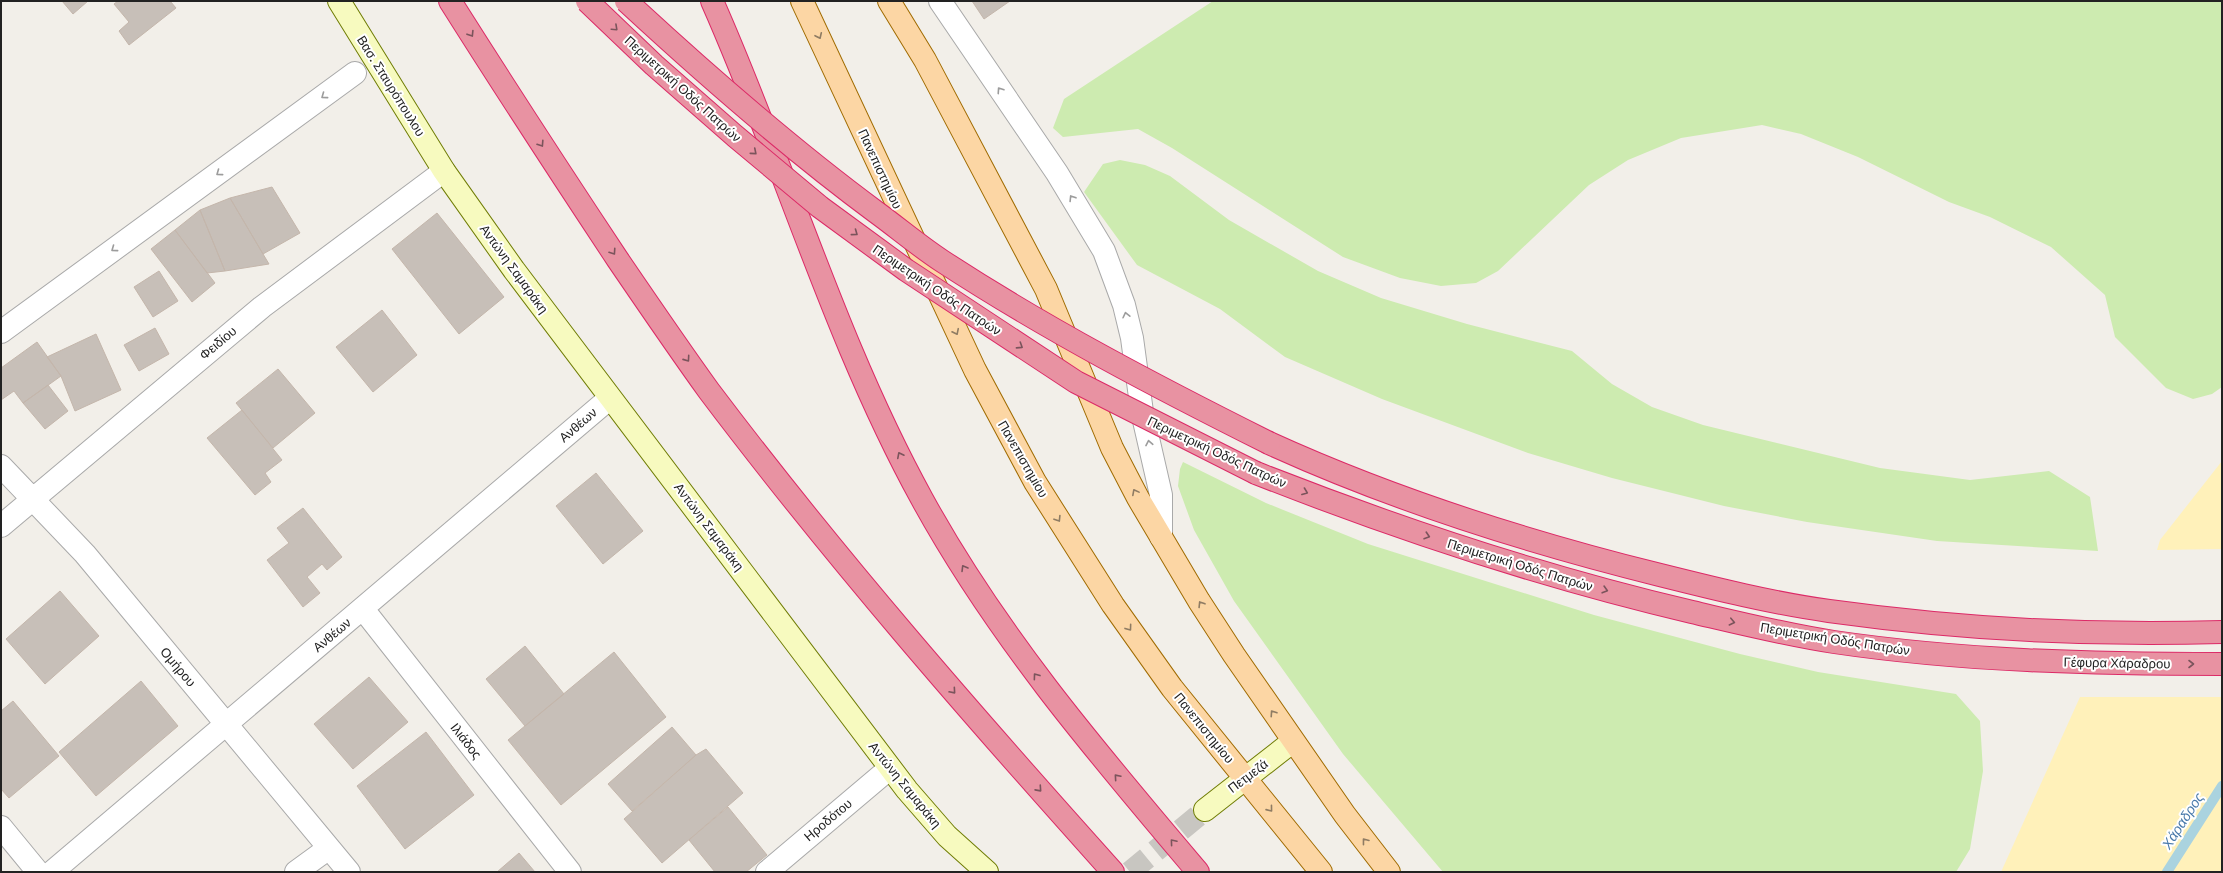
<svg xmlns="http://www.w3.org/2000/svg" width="2223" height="873" viewBox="0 0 2223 873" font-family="Rubik,sans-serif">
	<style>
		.grass { fill: #cdebb0 }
		.sand { fill: #fff1ba }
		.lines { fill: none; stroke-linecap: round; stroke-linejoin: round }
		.stream { stroke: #aad3df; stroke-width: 10 }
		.building { fill: #c7bfb8; stroke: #c4b6ab }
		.secondary-tunnel { stroke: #c8c6c1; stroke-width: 22; stroke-dasharray: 22 11; stroke-linecap: butt }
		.street-casing { stroke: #a9a9a9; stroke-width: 24 }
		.secondary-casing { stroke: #707d05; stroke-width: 24 }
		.primary-casing { stroke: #a06b00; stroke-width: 24 }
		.highway-casing { stroke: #dc2a67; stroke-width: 24 }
		.street { stroke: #fff; stroke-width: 22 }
		.secondary { stroke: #f7fabf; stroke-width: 22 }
		.primary { stroke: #fcd6a4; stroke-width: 22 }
		.highway { stroke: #e892a2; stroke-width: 22 }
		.highway-bridge-casing { stroke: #dc2a67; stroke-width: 24; stroke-linecap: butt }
		.highway-bridge { stroke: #e892a2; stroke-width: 22 }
		.oneway { stroke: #7b545c }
		.oneway2 { stroke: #8f7c63 }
		.oneway3 { stroke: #9c9c9c }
		.labels { text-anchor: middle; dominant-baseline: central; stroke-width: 4; stroke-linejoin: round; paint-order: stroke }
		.street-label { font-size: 13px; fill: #222; stroke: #fff }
		.water-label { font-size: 14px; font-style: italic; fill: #4a7aab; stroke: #fff }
	</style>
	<rect width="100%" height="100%" fill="#f2efe9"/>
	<path class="grass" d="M1213 1H2222V387L2212 394 2193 399 2166 388 2115 337 2105 295 2051 247 1990 217 1949 202 1858 157 1801 134 1762 125 1681 138 1628 160 1589 185 1498 271 1476 283 1441 286 1400 278 1343 257 1172 148 1138 129 1063 137 1053 128 1064 99Z
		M1120 160 1145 165 1170 176 1229 220 1318 271 1381 298 1467 324 1572 351 1612 384 1652 407 1703 425 1880 468 1970 480 2049 471 2090 497 2098 551 1937 541 1807 522 1724 506 1612 478 1528 453 1382 399 1285 357 1220 309 1137 265 1084 192 1103 164Z
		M1183 462 1266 503 1368 544 1594 615 1740 654 1818 672 1956 694 1980 721 1983 771 1970 849 1956 872H1443L1343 754 1234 601 1194 530 1178 486 1180 469Z"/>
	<path class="sand" d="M2222 461V549L2157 550 2160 540Z
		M2080 697H2222V872H2001Z"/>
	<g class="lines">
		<path class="stream" d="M2167 872 2222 786"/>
	</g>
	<path class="building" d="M62 1H88L73 14Z
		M118 1H170L176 8 129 45 119 31 129 22 114 4Z
		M972 1H1010L984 19Z
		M272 187 300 233 263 254 230 198Z
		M230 198 263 254 269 264 225 271 200 210Z
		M200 210 225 271 207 273 175 230Z
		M437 213 504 297 459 334 392 249Z
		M175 230 215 283 192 302 151 249Z
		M159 271 178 301 153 317 134 287Z
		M382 310 417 355 373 392 336 347Z
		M155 328 169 354 139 371 124 345Z
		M96 334 121 390 75 411 61 376 47 357Z
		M37 342 61 376 23 403 14 391 1 400V368Z
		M278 369 315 413 273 448 236 403Z
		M48 385 68 411 45 429 23 403Z
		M242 410 282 460 265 473 271 482 255 495 207 438Z
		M596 473 643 531 603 564 556 506Z
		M303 508 342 557 327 570 322 564 307 577 320 593 303 607 267 560 289 543 277 528Z
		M60 591 99 636 45 684 6 639Z
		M525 646 564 694 525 726 486 679Z
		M614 652 666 717 561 805 508 740Z
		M369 677 408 722 353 769 314 724Z
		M141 681 178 726 96 796 59 752Z
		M13 701 59 756 9 798 1 789V711Z
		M672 727 696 755 632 811 608 784Z
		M426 732 474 795 405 849 357 786Z
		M706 749 743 793 662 863 624 819 696 755Z
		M728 807 767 855 746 872H715L689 840Z
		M519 853 535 872H497Z"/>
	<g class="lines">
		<path class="secondary-tunnel" d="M1130 872 1205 810"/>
		<g class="street-casing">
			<path id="street" d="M940 1 1057 173 1104 251 1124 305 1132 338 1142 412 1161 495V537
				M1 332 355 73
				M1 466 85 554 349 872
				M1 526 262 307 444 171
				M363 609 570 872
				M1 827 38 872
				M52 872 610 398
				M296 872 329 848
				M767 872 890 768"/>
		</g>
		<g class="secondary-casing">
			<path id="secondary" d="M339 1 444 171 514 270 907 790 947 836 987 872
				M1205 810 1292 742"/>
		</g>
		<g class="primary-casing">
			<path id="primary" d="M802 1 975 370 1035 482 1113 605 1172 688 1321 872
				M889 1 925 60 1046 289 1112 448 1138 498 1199 601 1234 655 1345 815 1389 872"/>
		</g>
		<g class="highway-casing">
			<path id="highway" d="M450 1C505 88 561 174 618 260 648 304 678 348 709 391 835 558 973 716 1113 872
				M712 1C785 165 835 341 922 499 997 636 1098 754 1198 872
				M1269 443C1394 500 1527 542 1660 575 1716 589 1772 603 1829 611 1959 629 2091 636 2222 632
				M1256 473C1398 529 1543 577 1692 612 1739 623 1787 635 1834 642 1963 661 2092 664 2222 664"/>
		</g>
		<use href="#street" class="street"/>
		<use href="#secondary" class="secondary"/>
		<use href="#primary" class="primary"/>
		<use href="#highway" class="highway"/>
		<g class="highway-bridge-casing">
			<path id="highway-bridge" d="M587 1 654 65 735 136 820 207 906 270 1076 382 1256 473
				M626 1C706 75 788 147 876 212 898 228 919 246 942 261 1046 329 1157 387 1269 443"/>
		</g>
		<use href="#highway-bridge" class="highway-bridge"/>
	</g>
	<defs><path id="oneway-chevron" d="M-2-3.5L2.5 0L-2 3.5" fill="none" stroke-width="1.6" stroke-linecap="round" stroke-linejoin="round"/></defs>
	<g class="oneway">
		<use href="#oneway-chevron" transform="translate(615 28) rotate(43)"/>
		<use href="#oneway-chevron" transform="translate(471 34) rotate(58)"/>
		<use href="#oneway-chevron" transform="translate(541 144) rotate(57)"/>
		<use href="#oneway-chevron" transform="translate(754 152) rotate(40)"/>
		<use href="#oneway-chevron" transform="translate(855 233) rotate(36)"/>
		<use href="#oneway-chevron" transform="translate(613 252) rotate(56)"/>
		<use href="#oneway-chevron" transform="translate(1020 346) rotate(33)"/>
		<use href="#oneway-chevron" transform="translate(687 359) rotate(55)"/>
		<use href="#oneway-chevron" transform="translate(900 455) rotate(-117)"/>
		<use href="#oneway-chevron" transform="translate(1305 492) rotate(21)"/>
		<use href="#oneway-chevron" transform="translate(1427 536) rotate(18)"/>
		<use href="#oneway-chevron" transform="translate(964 568) rotate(-121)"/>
		<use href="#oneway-chevron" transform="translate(1605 590) rotate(16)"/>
		<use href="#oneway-chevron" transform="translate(1732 622) rotate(13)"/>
		<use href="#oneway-chevron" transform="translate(2191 664)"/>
		<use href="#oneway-chevron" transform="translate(1036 676) rotate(-126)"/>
		<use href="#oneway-chevron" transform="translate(953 691) rotate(49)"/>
		<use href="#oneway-chevron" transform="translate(1117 777) rotate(-131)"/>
		<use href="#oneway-chevron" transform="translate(1039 789) rotate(48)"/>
		<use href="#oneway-chevron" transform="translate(1173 842) rotate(-130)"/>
	</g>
	<g class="oneway2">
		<use href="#oneway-chevron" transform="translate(819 36) rotate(65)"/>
		<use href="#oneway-chevron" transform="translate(956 332) rotate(64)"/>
		<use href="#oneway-chevron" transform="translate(1135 492) rotate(-118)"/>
		<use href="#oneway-chevron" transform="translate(1058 519) rotate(58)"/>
		<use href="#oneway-chevron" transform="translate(1201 604) rotate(-122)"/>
		<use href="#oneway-chevron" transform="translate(1129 628) rotate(54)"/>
		<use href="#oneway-chevron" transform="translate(1273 713) rotate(-124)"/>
		<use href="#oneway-chevron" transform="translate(1270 809) rotate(51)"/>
		<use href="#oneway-chevron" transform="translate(1365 841) rotate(-128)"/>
	</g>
	<g class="oneway3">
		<use href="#oneway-chevron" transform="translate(1000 90) rotate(-124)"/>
		<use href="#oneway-chevron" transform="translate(324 96) rotate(144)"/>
		<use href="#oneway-chevron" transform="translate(219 173) rotate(144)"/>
		<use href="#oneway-chevron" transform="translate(1072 198) rotate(-122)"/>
		<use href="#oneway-chevron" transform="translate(114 249) rotate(144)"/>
		<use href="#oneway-chevron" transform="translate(1126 315) rotate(-103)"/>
		<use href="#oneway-chevron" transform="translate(1149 443) rotate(-101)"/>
	</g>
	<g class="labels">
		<g class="street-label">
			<text transform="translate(391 86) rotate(58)">Βασ. Σταυρόπουλου</text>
			<text transform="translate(683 89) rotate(42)">Περιμετρική Οδός Πατρών</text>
			<text transform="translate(880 169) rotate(65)">Πανεπιστημίου</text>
			<text transform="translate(514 269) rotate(54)">Αντώνη Σαμαράκη</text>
			<text transform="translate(937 290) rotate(34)">Περιμετρική Οδός Πατρών</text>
			<text transform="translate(218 343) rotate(-40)">Φειδίου</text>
			<text transform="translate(578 425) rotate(-41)">Ανθέων</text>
			<text transform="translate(1217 452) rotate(25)">Περιμετρική Οδός Πατρών</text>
			<text transform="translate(1023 459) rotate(60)">Πανεπιστημίου</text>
			<text transform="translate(709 527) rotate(53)">Αντώνη Σαμαράκη</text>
			<text transform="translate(1520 565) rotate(17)">Περιμετρική Οδός Πατρών</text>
			<text transform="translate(332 635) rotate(-40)">Ανθέων</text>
			<text transform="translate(1835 639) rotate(9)">Περιμετρική Οδός Πατρών</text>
			<text transform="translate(2117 663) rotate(1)">Γέφυρα Χάραδρου</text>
			<text transform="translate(178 667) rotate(50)">Ομήρου</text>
			<text transform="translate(1204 728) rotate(51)">Πανεπιστημίου</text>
			<text transform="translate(466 741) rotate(52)">Ιλιάδος</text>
			<text transform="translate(1248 776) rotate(-37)">Πετμεζά</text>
			<text transform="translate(905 785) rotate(51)">Αντώνη Σαμαράκη</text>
			<text transform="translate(828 820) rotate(-40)">Ηροδότου</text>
		</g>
		<g class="water-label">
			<text transform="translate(2183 821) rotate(-57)">Χάραδρος</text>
		</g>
	</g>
	<rect width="2223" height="873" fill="none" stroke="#222222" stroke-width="4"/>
</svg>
